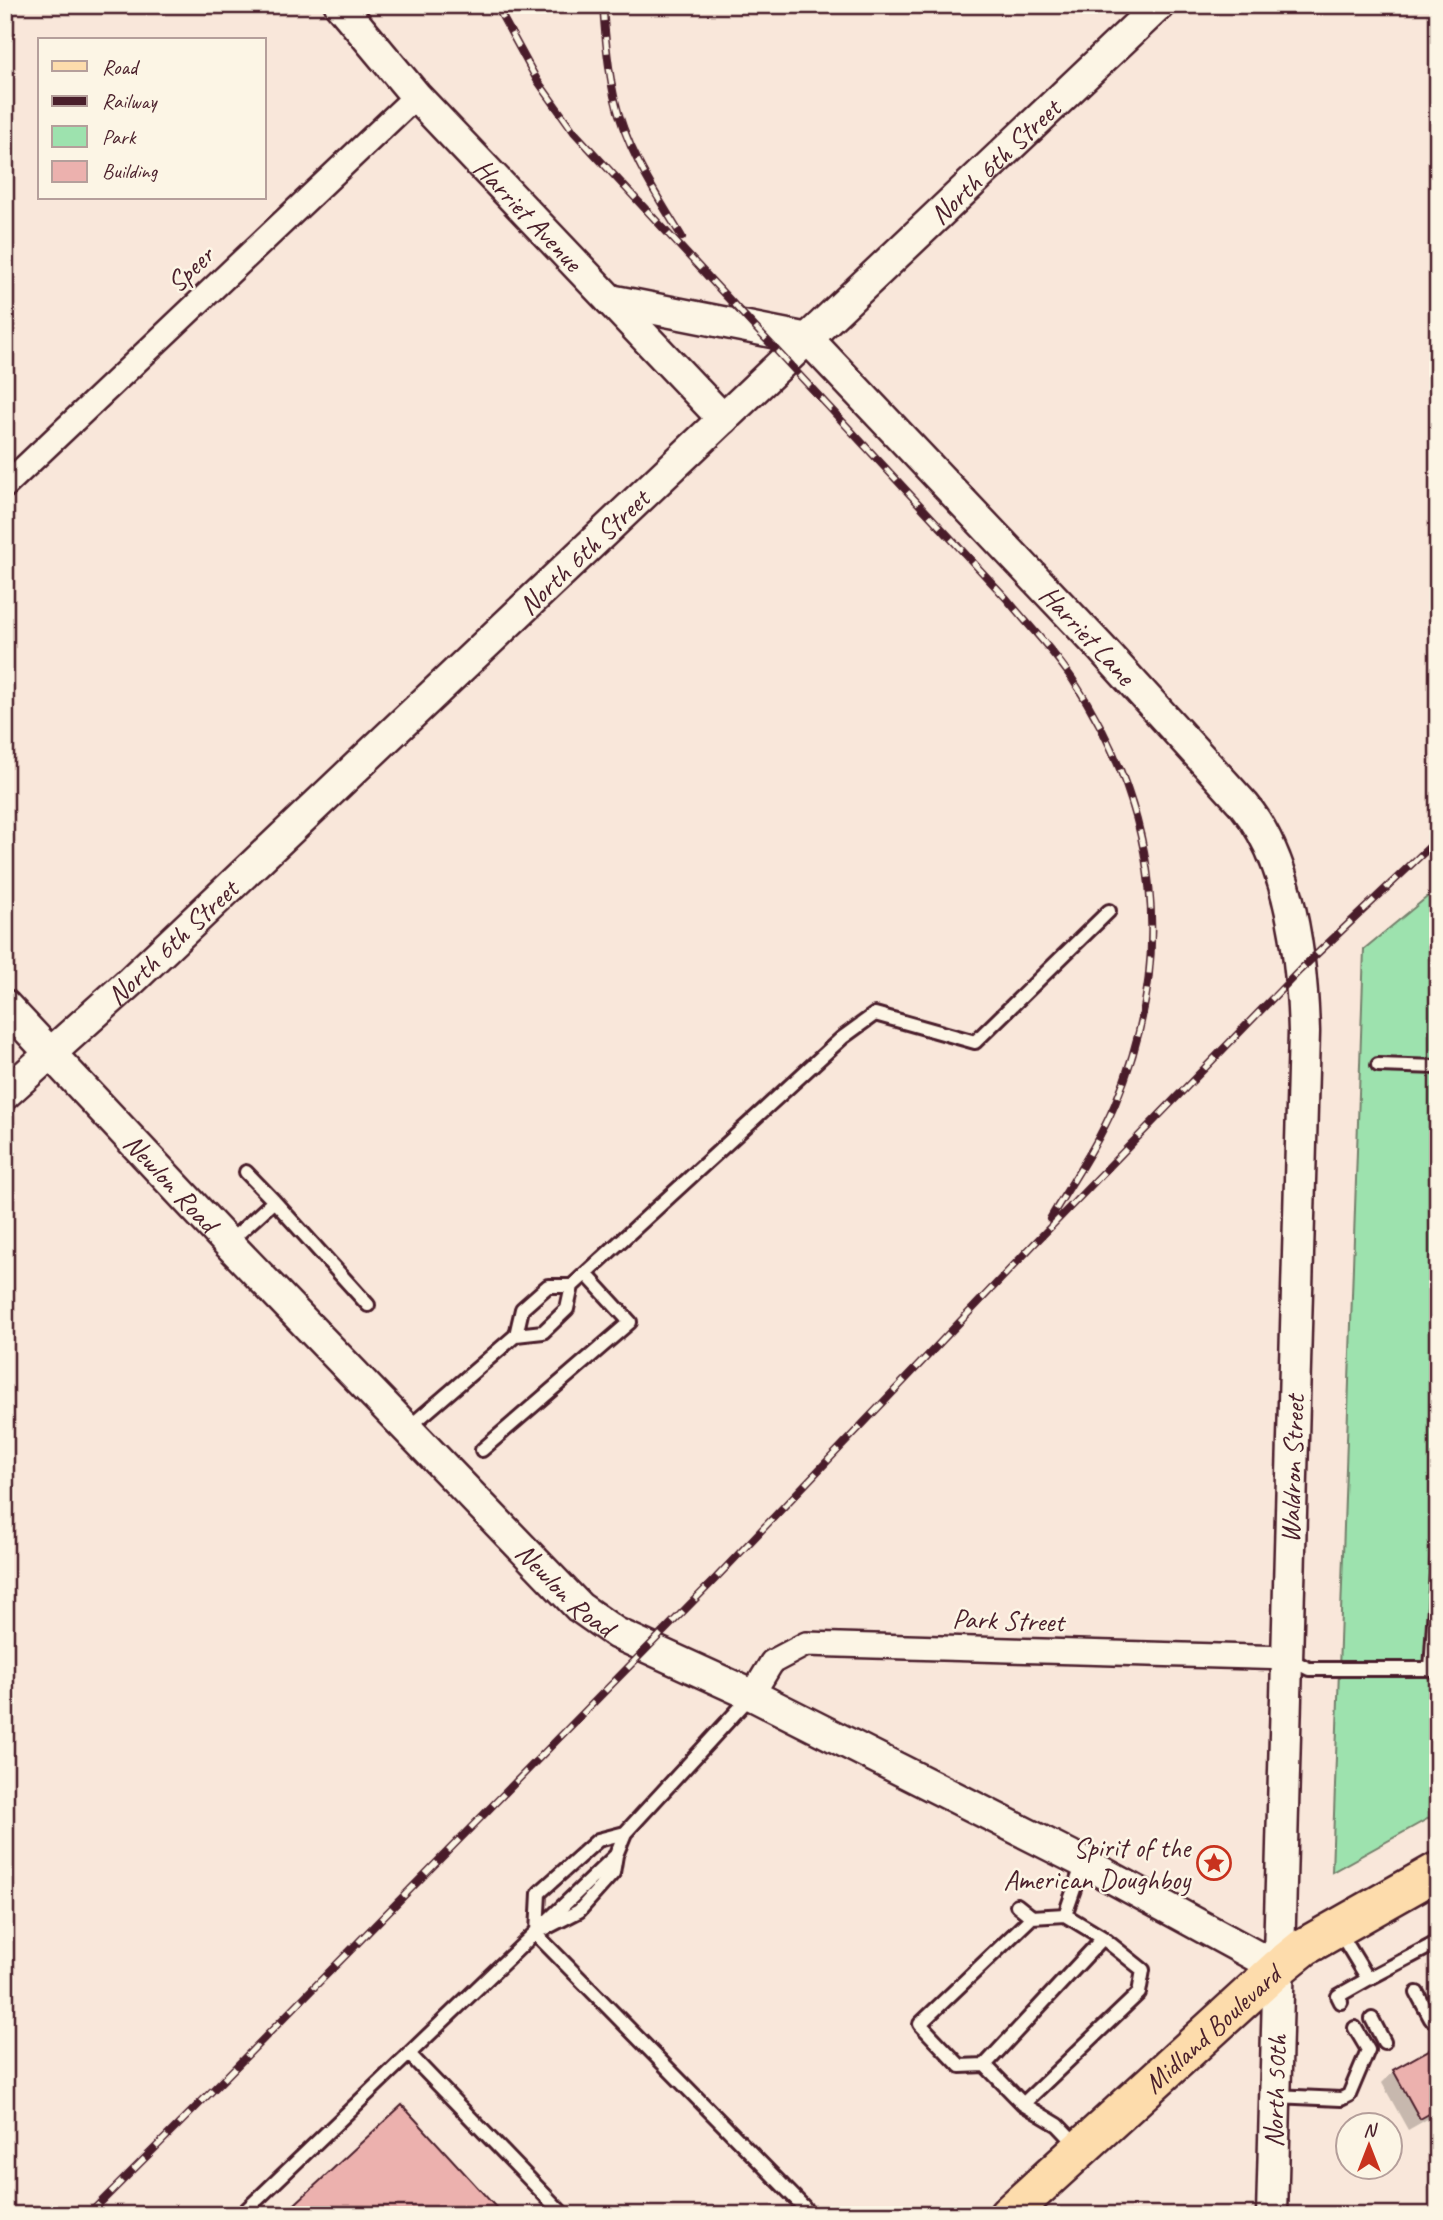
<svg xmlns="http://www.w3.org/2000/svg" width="1443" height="2220" viewBox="0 0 1443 2220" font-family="Caveat,sans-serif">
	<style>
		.green { fill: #9de2ae; stroke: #74806c; stroke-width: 2 }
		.shadow { fill: #0003 }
		.building { fill: #ecb1ae; stroke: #4a1f2b; stroke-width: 2 }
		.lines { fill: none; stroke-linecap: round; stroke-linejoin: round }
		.service-casing { stroke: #4a1f2b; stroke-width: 18 }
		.minor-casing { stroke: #4a1f2b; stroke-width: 28 }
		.tertiary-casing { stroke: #4a1f2b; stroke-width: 35 }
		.primary-casing { stroke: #4a1f2b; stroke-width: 42 }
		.service { stroke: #fcf5e5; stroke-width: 12 }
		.minor { stroke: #fcf5e5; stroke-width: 23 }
		.tertiary { stroke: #fcf5e5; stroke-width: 30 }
		.primary { stroke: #fddcac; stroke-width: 37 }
		.rail-casing { stroke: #4a1f2b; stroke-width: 8 }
		.rail { stroke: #fcf5e5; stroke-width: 5; stroke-dasharray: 16; stroke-linecap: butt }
		.labels { text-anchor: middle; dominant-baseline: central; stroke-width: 5; stroke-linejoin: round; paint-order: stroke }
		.street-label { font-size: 28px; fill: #4a1f2b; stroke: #fcf5e5 }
		.poi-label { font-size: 28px; fill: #4a1f2b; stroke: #fcf5e5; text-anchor: end }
	</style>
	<rect width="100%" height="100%" fill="#f9e7da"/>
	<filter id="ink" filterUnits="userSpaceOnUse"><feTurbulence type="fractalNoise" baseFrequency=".0143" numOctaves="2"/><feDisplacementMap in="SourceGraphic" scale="14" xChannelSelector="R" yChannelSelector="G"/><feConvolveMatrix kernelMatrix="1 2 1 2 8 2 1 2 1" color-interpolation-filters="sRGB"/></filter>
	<g filter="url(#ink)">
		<path class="green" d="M1438 888V1813L1332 1872 1364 949Z"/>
		<path class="shadow" d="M1438 2047V2113L1408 2130 1382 2083 1394 2071Z"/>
		<path class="building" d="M1438 2045V2109L1420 2119 1393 2070Z
			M402 2105 503 2215H283Z"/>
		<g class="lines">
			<g class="service-casing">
				<path id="service" d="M1378 1065 1438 1067
					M246 1172 274 1201
					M228 1243 274 1201 368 1305
					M516 1335 522 1309 548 1286H572
					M407 1429 516 1335 543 1332 567 1309 572 1286 842 1038 875 1014 975 1042 1109 911
					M482 1450 630 1322 586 1274
					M1287 1658 1309 1669H1438
					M1431 1670 1438 1558
					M1083 1863 1065 1915 1103 1938 1143 1970 1139 1993 1023 2104 985 2065 1103 1938
					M1017 1905 1032 1917 1065 1915
					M544 1929 579 1911 613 1873 616 1855
					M1339 1931 1368 1979 1438 1942
					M537 1932 539 1893 598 1840 625 1833
					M535 1933 804 2207 796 2215
					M1417 1993 1431 2019
					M1341 2002 1338 1996 1368 1979
					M1372 2019 1384 2042
					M409 2054 564 2215
					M985 2065 960 2066 920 2024 1032 1917
					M1275 2096 1341 2099 1349 2095 1368 2050 1355 2028
					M1023 2104 1058 2125 1078 2146
					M241 2215 616 1855 625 1833 751 1696"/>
			</g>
			<g class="minor-casing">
				<path id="minor" d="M5 486 416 96
					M752 1695 772 1662 806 1644 1286 1658"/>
			</g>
			<g class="tertiary-casing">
				<g id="tertiary">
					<path id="s1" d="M340 5 416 96 723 419"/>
					<path id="s2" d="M610 300 808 339 1101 648 1244 805C1291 862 1302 960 1304 1032L1272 2215"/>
					<path id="s3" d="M5 1005 228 1243 579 1607 616 1633 752 1695 1083 1862 1278 1968"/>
					<path id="s4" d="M5 1094 131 981 1159 5"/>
				</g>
			</g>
			<g class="primary-casing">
				<g id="primary">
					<path id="s5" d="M1008 2215 1278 1968 1304 1947 1438 1871"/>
				</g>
			</g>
			<use href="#service" class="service"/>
			<use href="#minor" class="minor"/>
			<use href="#tertiary" class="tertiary"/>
			<use href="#primary" class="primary"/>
			<g class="rail-casing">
				<path id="rail" d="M496 5 537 80 574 132 1006 598C1028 625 1054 651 1073 680 1159 811 1176 958 1115 1104 1098 1144 1072 1182 1050 1219
					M603 5C605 36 608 67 614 96 625 147 655 193 682 237
					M88 2215 226 2077 714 1580 1035 1243 1300 970 1438 839"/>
			</g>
			<use href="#rail" class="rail"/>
		</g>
	</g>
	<defs>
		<g id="sight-ring" transform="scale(1.75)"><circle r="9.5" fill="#fcf5e5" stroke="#c8321e" stroke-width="1.5"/><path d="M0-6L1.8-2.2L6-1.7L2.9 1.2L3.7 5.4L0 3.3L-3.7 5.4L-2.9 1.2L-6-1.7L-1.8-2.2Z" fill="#c8321e"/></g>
	</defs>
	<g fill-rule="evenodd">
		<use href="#sight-ring" x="1214" y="1863"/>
	</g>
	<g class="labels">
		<g class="street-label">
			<text stroke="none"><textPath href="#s4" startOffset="1360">North 6th Street</textPath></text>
			<text stroke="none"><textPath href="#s1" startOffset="282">Harriet Avenue</textPath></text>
			<text transform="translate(190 269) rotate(-44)">Speer</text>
			<text stroke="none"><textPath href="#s4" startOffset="793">North 6th Street</textPath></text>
			<text stroke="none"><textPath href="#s2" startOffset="609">Harriet Lane</textPath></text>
			<text stroke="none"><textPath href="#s4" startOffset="226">North 6th Street</textPath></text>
			<text stroke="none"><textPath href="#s3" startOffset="243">Newlon Road</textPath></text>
			<text transform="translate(1292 1469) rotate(-88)">Waldron Street</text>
			<text stroke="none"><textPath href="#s3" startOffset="810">Newlon Road</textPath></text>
			<text transform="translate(1008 1620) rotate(2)">Park Street</text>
			<text stroke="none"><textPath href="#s5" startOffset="276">Midland Boulevard</textPath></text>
			<text transform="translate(1275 2091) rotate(-88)">North 50th</text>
		</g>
		<g class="poi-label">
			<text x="1190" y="1847">Spirit of the<tspan x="1190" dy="32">American Doughboy</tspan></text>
		</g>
	</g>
	<rect width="1443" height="2220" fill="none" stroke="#fcf5e5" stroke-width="28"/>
	<rect x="14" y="14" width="1415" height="2192" fill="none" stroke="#4a1f2b" stroke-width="2.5" filter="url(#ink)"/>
	<rect x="38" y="38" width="228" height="161" fill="#fcf5e5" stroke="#b59f9b" stroke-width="2"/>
	<rect x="52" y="61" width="35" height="10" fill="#fddcac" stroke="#b59f9b" stroke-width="2"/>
	<text x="102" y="74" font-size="21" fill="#4a1f2b">Road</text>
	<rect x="52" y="96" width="35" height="10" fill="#4a1f2b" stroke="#b59f9b" stroke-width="2"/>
	<text x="102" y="108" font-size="21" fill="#4a1f2b">Railway</text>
	<rect x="52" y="126" width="35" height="21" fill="#9de2ae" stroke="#b59f9b" stroke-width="2"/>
	<text x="102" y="144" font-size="21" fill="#4a1f2b">Park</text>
	<rect x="52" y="161" width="35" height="21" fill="#ecb1ae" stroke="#b59f9b" stroke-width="2"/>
	<text x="102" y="178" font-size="21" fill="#4a1f2b">Building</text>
	<g transform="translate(1369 2146)"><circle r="33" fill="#fcf5e5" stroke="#b59f9b" stroke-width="2"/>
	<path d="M0-5L12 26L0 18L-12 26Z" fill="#c8321e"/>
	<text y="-10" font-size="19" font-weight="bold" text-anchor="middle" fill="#4a1f2b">N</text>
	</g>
</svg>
